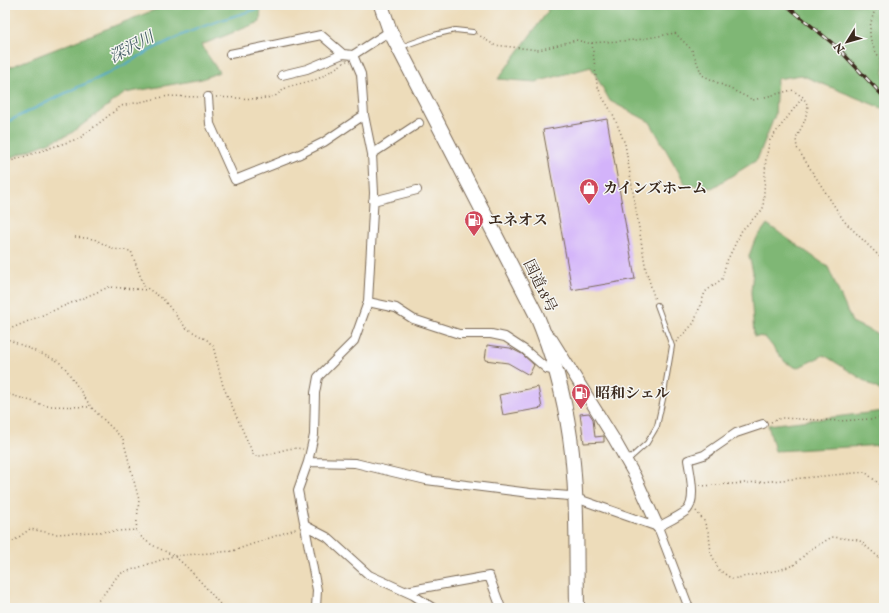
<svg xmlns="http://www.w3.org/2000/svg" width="889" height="613" viewBox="0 0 889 613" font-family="'IM FELL English','Noto Serif JP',serif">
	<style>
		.forest { fill: #7fb774; stroke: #5d7049 }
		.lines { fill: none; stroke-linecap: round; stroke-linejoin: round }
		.stream { stroke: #4ea8cc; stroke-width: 2 }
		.building { fill: #d3b3fa }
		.lane-casing { stroke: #796855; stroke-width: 6 }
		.street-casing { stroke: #796855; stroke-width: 10 }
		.secondary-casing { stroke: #796855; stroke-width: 13 }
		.highway-casing { stroke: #796855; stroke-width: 16 }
		.path { stroke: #796855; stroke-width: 1.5; stroke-dasharray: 1 3; stroke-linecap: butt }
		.lane { stroke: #fff; stroke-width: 4 }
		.street { stroke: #fff; stroke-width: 8 }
		.secondary { stroke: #fff; stroke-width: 11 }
		.highway { stroke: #fff; stroke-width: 14 }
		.rail-casing { stroke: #3b2a1e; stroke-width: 3.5 }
		.rail { stroke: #f6f6f2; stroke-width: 2; stroke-dasharray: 6; stroke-linecap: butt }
		.labels { text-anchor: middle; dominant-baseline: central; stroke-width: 3; stroke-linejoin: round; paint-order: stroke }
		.poi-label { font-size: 15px; font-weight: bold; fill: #3b2a1e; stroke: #f6f6f2; text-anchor: start }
		.street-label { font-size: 15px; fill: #3b2a1e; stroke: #f6f6f2 }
		.water-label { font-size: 16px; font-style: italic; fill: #435c64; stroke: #f6f6f2 }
	</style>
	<rect width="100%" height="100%" fill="#f6f6f2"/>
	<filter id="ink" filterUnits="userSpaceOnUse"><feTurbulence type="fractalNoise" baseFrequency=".025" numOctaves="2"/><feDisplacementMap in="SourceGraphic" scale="8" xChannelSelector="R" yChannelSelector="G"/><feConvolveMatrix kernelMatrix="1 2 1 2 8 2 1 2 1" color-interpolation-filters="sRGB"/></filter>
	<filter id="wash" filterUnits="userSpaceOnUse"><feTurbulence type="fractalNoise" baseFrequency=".012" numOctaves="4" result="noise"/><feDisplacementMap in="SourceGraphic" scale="16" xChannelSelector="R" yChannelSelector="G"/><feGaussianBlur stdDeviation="0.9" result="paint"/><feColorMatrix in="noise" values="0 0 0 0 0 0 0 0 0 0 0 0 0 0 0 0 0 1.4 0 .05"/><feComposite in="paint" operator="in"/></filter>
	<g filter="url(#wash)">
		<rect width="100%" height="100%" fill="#eddcba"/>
		<path class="forest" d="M167 5H261L260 22 201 45 219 72 202 79 125 93 70 134 5 160V69Z
			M546 5H884V109L801 75 777 79 775 115 757 160 712 188 686 185 650 122 610 101 591 67 536 82 498 79 548 11Z
			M767 224 828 267 852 322 884 337V393L824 355 797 368 785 362 765 337 754 336 751 292 753 272 749 256 754 242Z
			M884 411V445L775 451 768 425Z"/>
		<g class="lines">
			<path class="stream" d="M5 123 80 86C110 75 137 56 165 43 199 26 237 14 274 5"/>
		</g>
		<g id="blocks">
			<path class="building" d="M607 119 635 279 572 290 543 130Z
				M487 345 510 348 522 354 534 365 529 375 508 363 485 360Z
				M538 387 542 408 503 415 499 395Z
				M589 413 593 419 595 437 604 436V442L584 443 580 414Z"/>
		</g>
	</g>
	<g filter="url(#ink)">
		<use href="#blocks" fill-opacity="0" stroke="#796855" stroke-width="1"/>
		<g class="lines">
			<g class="lane-casing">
				<path id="lane" d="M401 47 434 35 455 30 473 32
					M627 461 647 443 657 426 663 399 672 346 657 305"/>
			</g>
			<g class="street-casing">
				<path id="street" d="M230 54 321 35 343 54
					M282 75 307 69 343 54 353 55 390 31
					M208 97 210 124 235 180 300 154 324 142 364 115
					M372 154 419 123
					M373 201 417 190
					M368 302 396 308 413 319 459 334H491L505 337 525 350 547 369 557 371
					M308 462 355 463 426 480 530 493 570 496 658 527 689 608
					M304 525 327 537 369 575 413 595 433 608
					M658 527C667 522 678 517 686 511 697 502 690 473 688 460L704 455 736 433 763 424
					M406 591 489 576 501 608
					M316 608 317 590 298 490 308 462 314 435 315 393 318 377 354 341 368 302 374 193 372 154 364 115 361 74 353 55"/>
			</g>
			<g class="secondary-casing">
				<path id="secondary" d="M545 333 551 338 614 439 635 476 658 527"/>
			</g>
			<g class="highway-casing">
				<path id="highway" d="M381 5 390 31 536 314C553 354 564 395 570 437 578 493 576 551 577 608"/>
			</g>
			<path class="path" d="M884 8 875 10C866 33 869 44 884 64
				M477 34 494 45 539 50 576 40 588 43 637 40 675 33 692 50 702 75 753 100 792 90 803 97 808 106 805 120 796 139 797 148 844 221 884 261
				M592 43 597 84 601 95 613 114 625 144 646 270 655 300
				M216 97 257 99 274 97 287 87 318 79 347 61
				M5 163 80 138 121 106 168 96 201 97
				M75 237 94 239 113 249 131 251 144 286 163 299 186 328 207 340 213 346 223 386 254 456C274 457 284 445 303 449
				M5 331 109 287 148 290
				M5 338 58 361 66 369 91 407 123 439 139 500 136 530
				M676 342 694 323 705 292 722 279 726 263 742 230 763 209 766 158 770 140 803 97
				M5 393 47 406 91 407
				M771 422 781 418 840 421 884 418
				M700 486 761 482 865 472 884 488
				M696 511 704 521 709 534 711 553 719 570 732 579 779 570 794 565 811 549 832 537 859 540 884 562
				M5 543 12 542 30 529 55 534 136 530C145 545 161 548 174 556 189 567 211 593 223 608
				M89 608 100 599 119 574 173 556 233 551 298 528"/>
			<use href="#lane" class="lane"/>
			<use href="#street" class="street"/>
			<use href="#secondary" class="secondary"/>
			<use href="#highway" class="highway"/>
			<g class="rail-casing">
				<path id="rail" d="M786 5 837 47 884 97"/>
			</g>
			<use href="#rail" class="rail"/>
		</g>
	</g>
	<defs>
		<g id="shop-pin" transform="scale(1)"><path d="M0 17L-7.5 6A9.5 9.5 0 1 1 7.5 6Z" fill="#d1495b" stroke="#f6f6f2"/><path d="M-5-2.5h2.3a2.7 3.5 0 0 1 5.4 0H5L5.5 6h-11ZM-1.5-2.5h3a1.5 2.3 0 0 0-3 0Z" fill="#fff"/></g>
		<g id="fuel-pin" transform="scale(1)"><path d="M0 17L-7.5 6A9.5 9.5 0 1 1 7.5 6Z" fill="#d1495b" stroke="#f6f6f2"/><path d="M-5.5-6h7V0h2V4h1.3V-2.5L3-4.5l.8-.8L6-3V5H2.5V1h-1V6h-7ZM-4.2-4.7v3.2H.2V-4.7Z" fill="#fff"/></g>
	</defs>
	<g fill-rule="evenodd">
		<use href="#shop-pin" x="589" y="188"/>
		<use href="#fuel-pin" x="474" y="220"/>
		<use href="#fuel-pin" x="581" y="393"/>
	</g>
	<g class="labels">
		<g class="poi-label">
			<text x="603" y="188">カインズホーム</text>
			<text x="488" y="220">エネオス</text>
			<text x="595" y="393">昭和シェル</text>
		</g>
		<g class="street-label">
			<text transform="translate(540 286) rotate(64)">国道18号</text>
		</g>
		<g class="water-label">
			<text transform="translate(132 48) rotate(-28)">深沢川</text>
		</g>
	</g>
	<rect width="889" height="613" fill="none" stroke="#f6f6f2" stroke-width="20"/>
	<g transform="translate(847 42) rotate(233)" stroke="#f6f6f2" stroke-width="3" paint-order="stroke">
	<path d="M0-3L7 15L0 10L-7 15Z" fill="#3b2a1e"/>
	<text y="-6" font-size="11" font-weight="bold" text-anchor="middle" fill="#3b2a1e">N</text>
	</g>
</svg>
